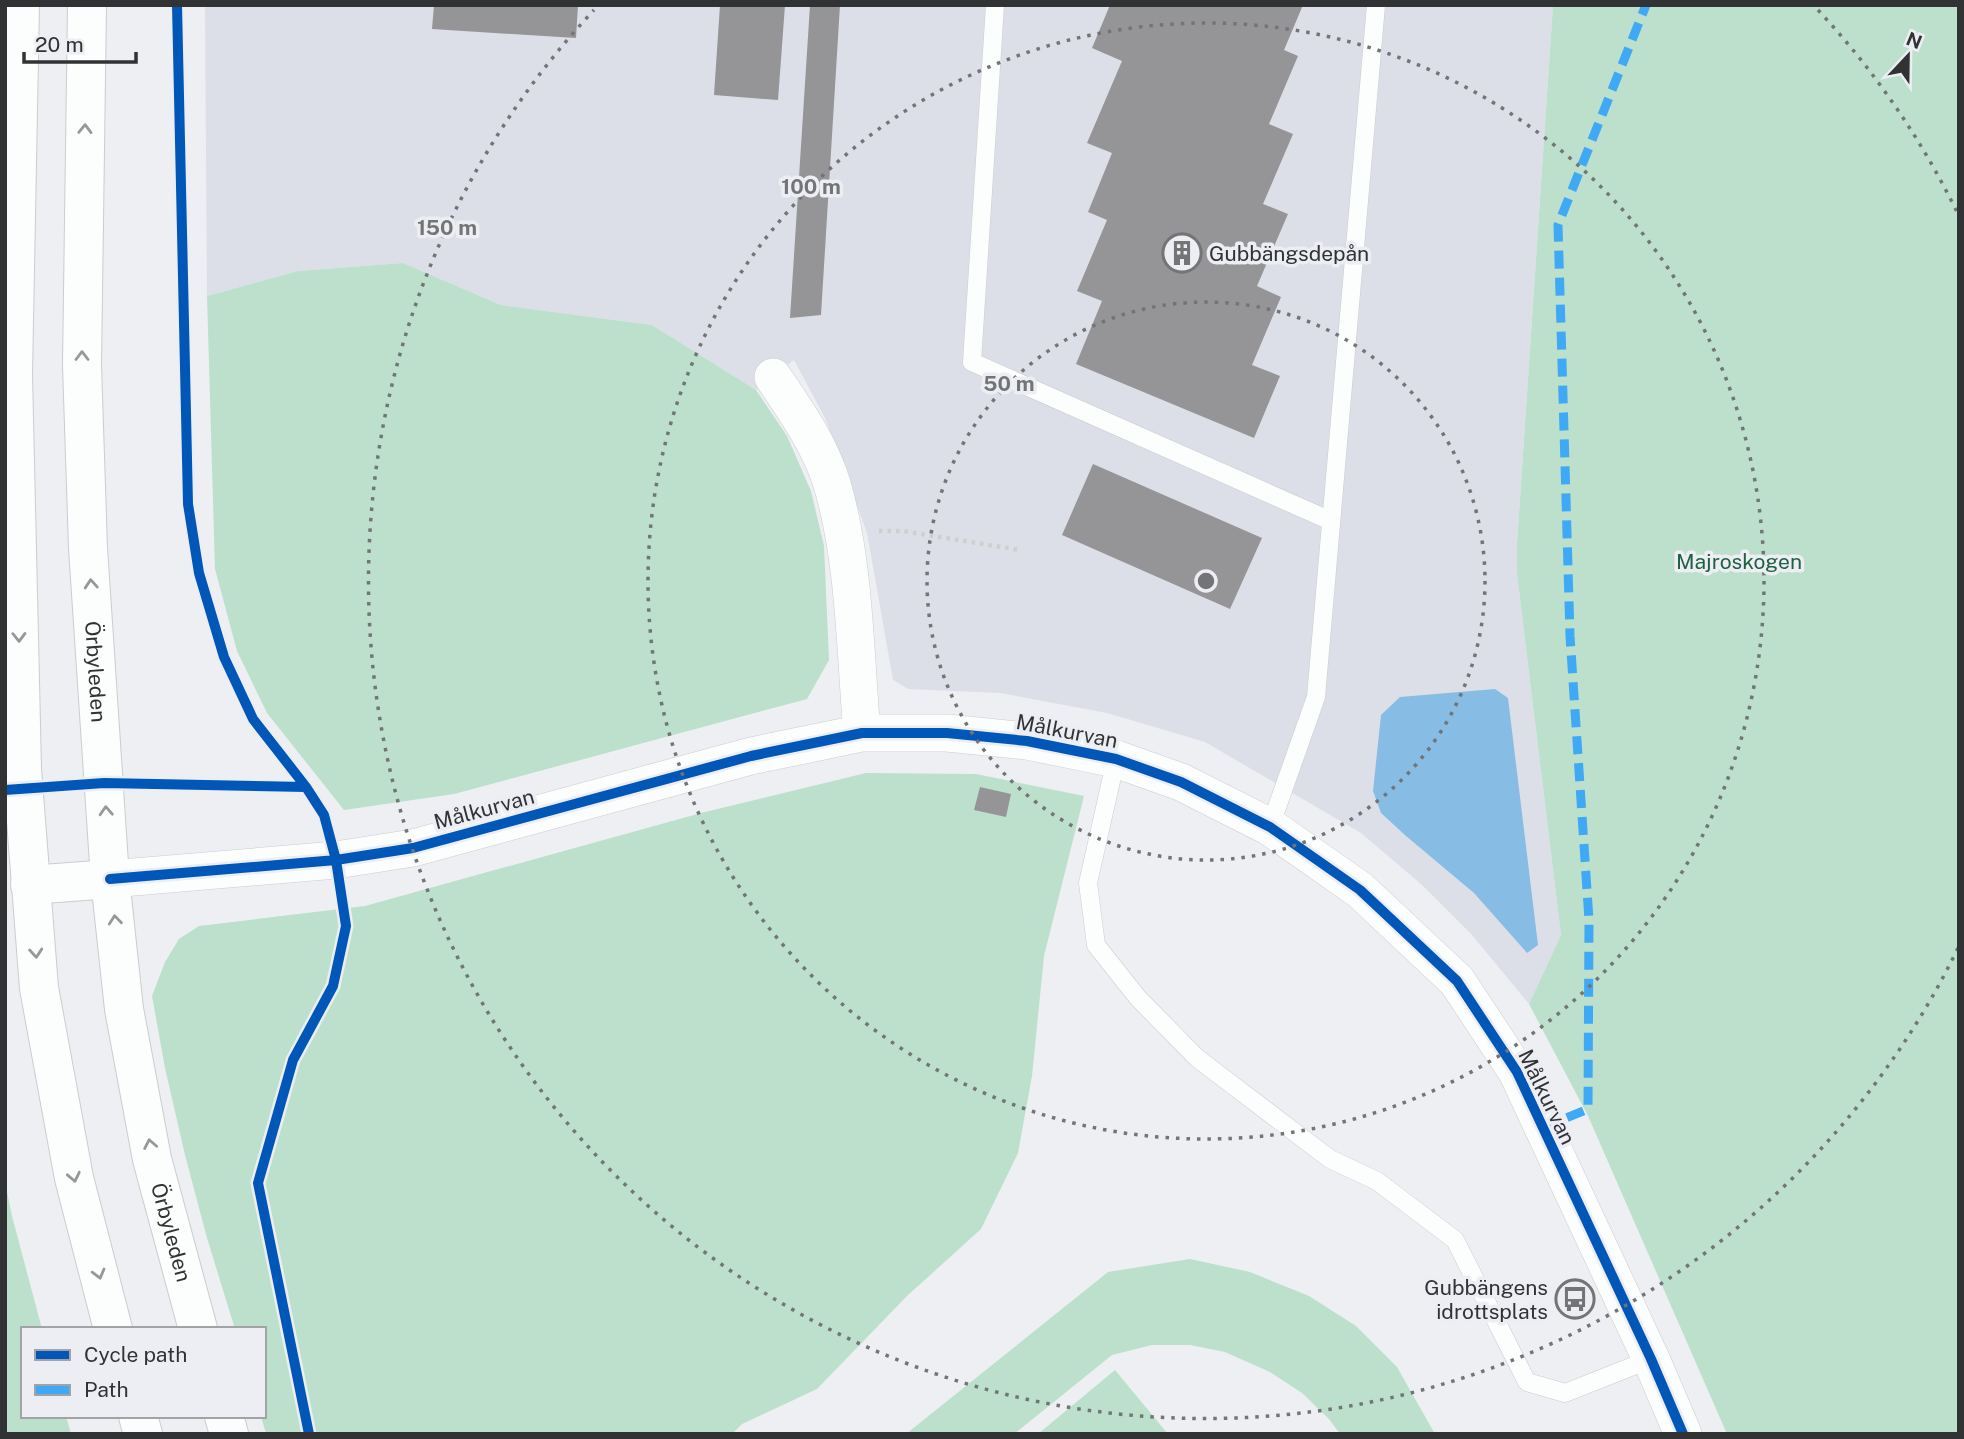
<svg xmlns="http://www.w3.org/2000/svg" width="1964" height="1439" viewBox="0 0 1964 1439" font-family="'Public Sans',sans-serif">
	<style>
		.built { fill: #dcdfe7 }
		.green { fill: #bce0cc }
		.water { fill: #87bde4 }
		.building { fill: #959598 }
		.lines { fill: none; stroke-linecap: round; stroke-linejoin: round }
		.service-casing { stroke: #cbccce; stroke-width: 19 }
		.minor-casing { stroke: #cbccce; stroke-width: 38 }
		.secondary-casing { stroke: #cbccce; stroke-width: 40 }
		.path { stroke: #cfcfcf; stroke-width: 4.5; stroke-dasharray: 3.5 5; stroke-linecap: butt }
		.service { stroke: #fcfdfd; stroke-width: 18 }
		.minor { stroke: #fcfdfd; stroke-width: 37 }
		.secondary { stroke: #fcfdfd; stroke-width: 38 }
		.quiet { stroke: #3fa9f5; stroke-width: 9; stroke-dasharray: 18 9; stroke-linecap: butt }
		.cycleway-casing { stroke: #eceef4; stroke-width: 15 }
		.cycleway { stroke: #0057b8; stroke-width: 10 }
		.oneway { stroke: #969898 }
		.ring { fill: none; stroke: #737476; stroke-width: 3.5; stroke-dasharray: 3.5 7 }
		.labels { text-anchor: middle; dominant-baseline: central; stroke-width: 7; stroke-linejoin: round; paint-order: stroke }
		.poi-label { font-size: 21px; fill: #313234; stroke: #eceef4; text-anchor: start }
		.park-label { font-size: 21px; fill: #206141; stroke: #eceef4 }
		.street-label { font-size: 21px; fill: #313234; stroke: #eceef4 }
		.centre { fill: #737476; stroke: #eceef4; stroke-width: 3.5 }
		.ring-label { font-size: 21px; text-anchor: middle; font-weight: bold; fill: #737476; stroke: #eceef4; stroke-width: 7; stroke-linejoin: round; paint-order: stroke }
	</style>
	<rect width="100%" height="100%" fill="#eeeff2"/>
	<path class="built" d="M205 5H1553L1517 544V574L1561 935 1529 1004 1472 935 1421 884 1361 833 1205 742 1107 713 1000 693 908 689 893 680 867 533 825 418 794 360 756 390 652 325 501 305 403 263 298 271 207 296Z"/>
	<path class="green" d="M1553 5H1959V1434H1727L1588 1116 1529 1004 1561 935 1517 574V544Z
		M403 263 501 305 652 325 756 390 787 436 811 491 824 546 829 660 807 699 454 794 344 810 267 713 237 651 215 569 207 296 298 271Z
		M866 773 976 774 1084 796 1044 956 1032 1076 1018 1153 981 1229 907 1296 817 1389 742 1424 732 1434H266L261 1416H264V1329H235L207 1238 185 1155 165 1068 152 996 165 962 179 939 199 926 365 906 701 813Z
		M5 1182 12 1216 42 1329H23V1416H66L71 1434H5Z
		M1190 1259 1250 1272 1309 1296 1356 1326 1397 1367 1435 1434H1340L1329 1419 1302 1393 1270 1372 1225 1352 1190 1345H1152L1112 1355 1014 1434H906L1108 1272Z
		M1115 1370 1168 1434H1038Z"/>
	<path class="water" d="M1495 689 1508 698 1538 945 1527 953 1474 893 1406 836 1381 813 1373 791 1381 715 1400 697Z"/>
	<path class="building" d="M434 5H578L576 38 432 29Z
		M720 5H785L778 100 714 95Z
		M810 5H840L821 315 790 318Z
		M1110 5H1303L1284 50 1298 56 1269 124 1293 134 1263 204 1288 214 1257 286 1281 297 1252 365 1280 376 1254 438 1076 364 1102 301 1077 291 1107 220 1088 212 1112 153 1087 143 1122 61 1092 48Z
		M1093 464 1262 538 1230 609 1062 535Z
		M980 787 1011 794 1006 817 974 810Z"/>
	<g class="lines">
		<g class="service-casing">
			<path id="service" d="M995 5 972 362 1331 521
				M1116 759 1088 883 1096 945 1138 998 1197 1058 1330 1159 1377 1181 1455 1240 1527 1382 1565 1393 1651 1359
				M1270 827 1316 697 1376 5"/>
		</g>
		<g class="minor-casing">
			<path id="minor" d="M773 377C796 411 820 445 832 484 855 562 855 652 862 733
				M110 879 336 860 413 848 751 756 862 733H947L1027 741 1116 759 1181 782 1270 827 1360 890 1457 981 1517 1072 1651 1359 1683 1434"/>
		</g>
		<g class="secondary-casing">
			<g id="secondary">
				<path d="M20 5 13 375 22 769 39 988 74 1178 113 1329"/>
				<path id="s1" d="M87 5 82 365 88 548 110 879 124 1009 152 1159 198 1329"/>
				<path d="M30 885 110 879"/>
				<path d="M138 1416 143 1434"/>
				<path d="M224 1416 229 1434"/>
			</g>
		</g>
		<path class="path" d="M879 531H903L1020 550"/>
		<use href="#service" class="service"/>
		<use href="#minor" class="minor"/>
		<use href="#secondary" class="secondary"/>
		<path class="quiet" d="M1542 1128 1588 1109 1589 920 1570 636 1558 225 1646 5"/>
		<g class="cycleway-casing">
			<path id="cycleway" d="M177 5 188 504 199 573 224 657 253 719 306 787 324 815 336 860 346 926 333 986 293 1060 258 1183 309 1434
				M5 790 104 783 306 787
				M110 879 336 860 413 848 751 756 862 733H947L1027 741 1116 759 1181 782 1270 827 1360 890 1457 981 1517 1072 1651 1359 1683 1434"/>
		</g>
		<use href="#cycleway" class="cycleway"/>
	</g>
	<defs><path id="oneway-chevron" d="M-2-3.5L2.5 0L-2 3.5" fill="none" stroke-width="1.6" stroke-linecap="round" stroke-linejoin="round" transform="scale(1.75)"/></defs>
	<g class="oneway">
		<use href="#oneway-chevron" transform="translate(85 129) rotate(-89)"/>
		<use href="#oneway-chevron" transform="translate(82 356) rotate(-90)"/>
		<use href="#oneway-chevron" transform="translate(91 584) rotate(-94)"/>
		<use href="#oneway-chevron" transform="translate(19 637) rotate(89)"/>
		<use href="#oneway-chevron" transform="translate(106 811) rotate(-93)"/>
		<use href="#oneway-chevron" transform="translate(115 920) rotate(-96)"/>
		<use href="#oneway-chevron" transform="translate(36 953) rotate(85)"/>
		<use href="#oneway-chevron" transform="translate(150 1144) rotate(-101)"/>
		<use href="#oneway-chevron" transform="translate(74 1177) rotate(78)"/>
		<use href="#oneway-chevron" transform="translate(99 1274) rotate(75)"/>
	</g>
	<g class="ring">
		<circle cx="1206" cy="581" r="279"/>
		<circle cx="1206" cy="581" r="558"/>
		<path d="M1958 948A837 837 0 1 1 594 10M1818 10A837 837 0 0 1 1958 214"/>
	</g>
	<defs>
		<g id="building-ring" transform="scale(2.0125)"><circle r="9.5" fill="#eceef4" stroke="#737476" stroke-width="1.5"/><path d="M-4-6H4V6H1V3H-1V6H-4ZM-2.5-4.3h1.7v1.8h-1.7ZM.8-4.3h1.7v1.8H.8ZM-2.5-1h1.7V.8h-1.7ZM.8-1h1.7V.8H.8Z" fill="#737476"/></g>
		<g id="bus-ring" transform="scale(2.0125)"><circle r="9.5" fill="#eceef4" stroke="#737476" stroke-width="1.5"/><path d="M-5-6H5V4H4V6H2V4H-2V6H-4V4H-5ZM-3.5-4V0h7V-4ZM-3.5 1.2v1.5H-2V1.2ZM2 1.2v1.5H3.5V1.2Z" fill="#737476"/></g>
	</defs>
	<g fill-rule="evenodd">
		<use href="#building-ring" x="1182" y="253"/>
		<use href="#bus-ring" x="1575" y="1299"/>
	</g>
	<g class="labels">
		<g class="poi-label">
			<text x="1209" y="253">Gubbängsdepån</text>
			<text x="1548" y="1287" text-anchor="end">Gubbängens<tspan x="1548" dy="24">idrottsplats</tspan></text>
		</g>
		<g class="park-label">
			<text x="1739" y="561">Majroskogen</text>
		</g>
		<g class="street-label">
			<text stroke="none"><textPath href="#s1" startOffset="667">Örbyleden</textPath></text>
			<text transform="translate(1067 731) rotate(11)">Målkurvan</text>
			<text transform="translate(484 809) rotate(-15)">Målkurvan</text>
			<text transform="translate(1547 1097) rotate(64)">Målkurvan</text>
			<text stroke="none"><textPath href="#s1" startOffset="1234">Örbyleden</textPath></text>
		</g>
	</g>
	<circle cx="1206" cy="581" r="10" class="centre"/>
	<g class="ring-label">
		<text x="811" y="194">100 m</text>
		<text x="447" y="235">150 m</text>
		<text x="1009" y="391">50 m</text>
	</g>
	<rect width="1964" height="1439" fill="none" stroke="#313234" stroke-width="14"/>
	<rect x="21" y="1327" width="245" height="91" fill="#eceef4" stroke="#a1a3a7" stroke-width="2"/>
	<rect x="35" y="1350" width="35" height="10" fill="#0057b8" stroke="#a1a3a7" stroke-width="2"/>
	<text x="84" y="1362" font-size="21" fill="#313234">Cycle path</text>
	<rect x="35" y="1385" width="35" height="10" fill="#3fa9f5" stroke="#a1a3a7" stroke-width="2"/>
	<text x="84" y="1397" font-size="21" fill="#313234">Path</text>
	<g transform="translate(1908 56) rotate(22)" stroke="#eceef4" stroke-width="5" paint-order="stroke">
	<path d="M0-5L12 26L0 18L-12 26Z" fill="#313234"/>
	<text y="-10" font-size="19" font-weight="bold" text-anchor="middle" fill="#313234">N</text>
	</g>
	<path d="M24 52v10h112v-10" fill="none" stroke="#313234" stroke-width="3.5"/>
	<text x="35" y="52" font-size="21" fill="#313234" stroke="#eceef4" stroke-width="5" paint-order="stroke">20 m</text>
</svg>
